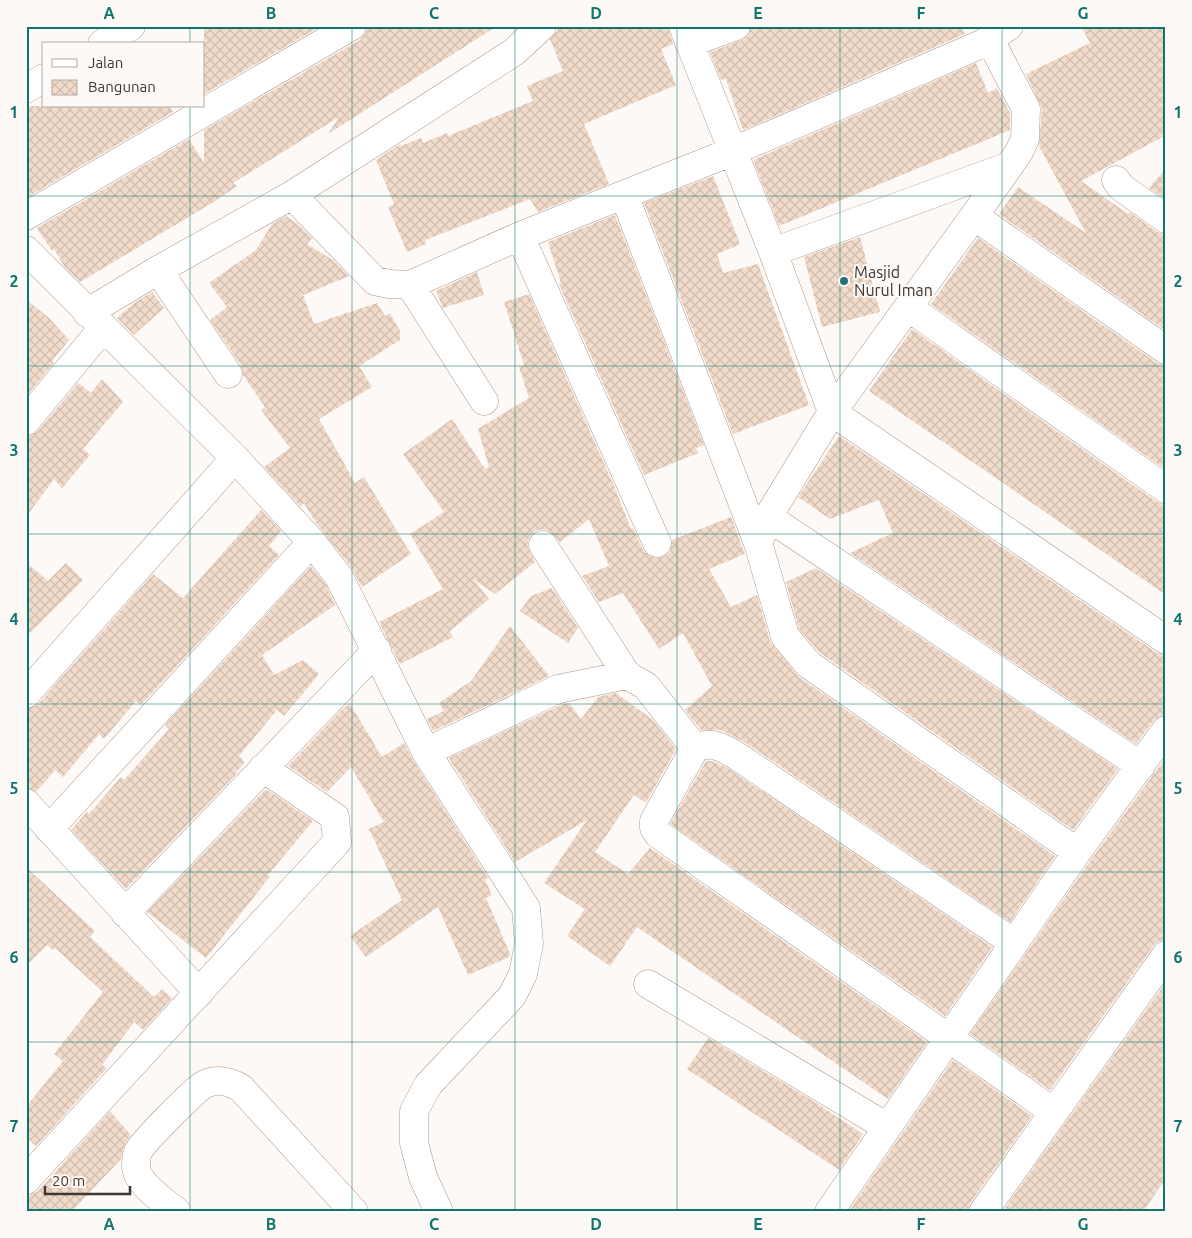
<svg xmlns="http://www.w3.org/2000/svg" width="1192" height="1238" viewBox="0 0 1192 1238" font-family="Ubuntu,sans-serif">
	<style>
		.building { fill: url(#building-cross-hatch) }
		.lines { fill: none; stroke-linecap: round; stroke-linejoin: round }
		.minor-casing { stroke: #ad9889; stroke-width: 29 }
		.minor { stroke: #fff; stroke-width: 28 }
		.grid { fill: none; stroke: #0f766e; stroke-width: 1; stroke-opacity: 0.55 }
		.poi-dot { fill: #28717a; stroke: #fdf9f6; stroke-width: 2 }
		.labels { text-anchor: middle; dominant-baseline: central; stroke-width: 4; stroke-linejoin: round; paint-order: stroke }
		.poi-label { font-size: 16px; fill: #403731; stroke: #fdf9f6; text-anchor: start }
		.neatline { fill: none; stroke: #0f766e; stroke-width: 2 }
		.grid-label { font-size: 16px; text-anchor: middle; font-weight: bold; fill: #0f766e }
	</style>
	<defs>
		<pattern id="building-cross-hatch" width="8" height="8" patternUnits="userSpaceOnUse" patternTransform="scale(1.25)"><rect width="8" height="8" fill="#f1dbcb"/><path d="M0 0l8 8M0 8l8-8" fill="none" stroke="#d0bdaf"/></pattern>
	</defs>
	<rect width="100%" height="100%" fill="#fdf9f6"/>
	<path class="building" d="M204 26H321L204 94Z
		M368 26H497L328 134 339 117 233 183 237 186 217 200 80 282 64 266 54 249 52 251 37 228 189 139 204 163V130L360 40 365 34Z
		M557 26H668L673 44 661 49 676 85 584 124 609 184 538 212 530 199 425 240 426 244 407 252 388 207 394 204 376 160 400 144 401 146 421 138 423 143 447 133 448 136 533 101 527 86 563 71 550 39 557 31Z
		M751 26H961L965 34 743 130 726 79 721 80 710 52 742 40 748 36Z
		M1081 26H1166V135L1081 181 1128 214 1130 212 1157 232 1166 234V331L999 214 1018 187 1086 233 1039 146 1042 109 1026 74 1090 43Z
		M976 63 988 93 997 88 1010 113V130L779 226 753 160Z
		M26 106H169L173 112 26 198Z
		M1166 168V200L1149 188Z
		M713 176 740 244 717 254 723 273 758 264 809 405 733 434 644 203Z
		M615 215 704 445 696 448 698 453 644 475 559 284 561 283 548 242Z
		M286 216 299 225 312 238 307 244 334 261 349 276 303 295 314 324 377 303 385 316 390 313 400 331V340L359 366 372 387 319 419 355 483 364 477 411 554 362 587 351 567 316 523 304 503 301 507 264 467 290 448 261 410 265 407 243 375 241 365 210 320 227 307 209 283 256 250 272 224Z
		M860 237 880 312 822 327 804 257Z
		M978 238 1157 363 1166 365V470L931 304Z
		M477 272 484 295 443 308 436 291Z
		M152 292 164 308 134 335 117 318 134 303Z
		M529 294 614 486 631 529 633 528 644 552 655 558 663 557 670 552 672 540 731 517 745 554 709 569 731 607 757 595 770 641 799 677 1055 856 1010 922 743 741 720 730H701L685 710 712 686 683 633 659 649 623 593 599 602 582 576 609 566 589 519 560 542 550 531 542 529 534 532 529 538 527 545 535 562 495 594 473 579 489 599 450 631 453 637 400 664 379 622 443 589 410 534 444 512 403 454 452 419 485 469 489 467 478 429 529 398 519 367 524 365 504 302Z
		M26 299 49 318 69 340 52 361 54 363 26 396Z
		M912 329 1157 502 1166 504V595L869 391Z
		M102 379 123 402 83 449 90 455 62 488 54 479 26 517V436L38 431 78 383 91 393Z
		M839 436 1157 653 1166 655V715L1154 720 1136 744 850 553 893 533 879 500 830 519 798 497Z
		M261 510 281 531 269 546 279 555 141 705 136 701 104 739 99 734 63 777 55 770 36 792 26 788V709L38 704 153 574 183 598Z
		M26 562 48 581 66 563 83 580 26 637Z
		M311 566 326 585 335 605 262 655 274 675 303 660 319 674 284 716 277 710 239 756 245 762 235 774 238 772 126 889 71 830 87 812 89 814 121 777 124 780 169 729 165 725Z
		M816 568 1118 769 1073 830 819 652 799 629 786 582Z
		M552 588 578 628 568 643 520 611 531 596Z
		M510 626 549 676 433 731 427 719 444 711 439 703 471 681Z
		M616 693 653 720 676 749 646 803 634 795 595 852 628 874 650 848 927 1042 888 1099 637 927 610 966 567 936 585 909 544 883 587 820 515 862 449 758 563 704 569 703 581 719 598 697Z
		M350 704 382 757 404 743 413 760 488 878 485 880 492 895 486 898 511 956 468 975 438 907 366 957 350 936 402 900 369 829 384 822 351 767 327 792 288 766 343 708Z
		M1166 757V940L1159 941 1153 946 1050 1090 970 1034 1090 861Z
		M706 761H711L726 767 992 947 945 1016 670 824Z
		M266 789 313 821 267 876 271 875 206 958 147 912Z
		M26 867 95 931 90 937 154 997 162 989 172 998 143 1030 134 1022 102 1065 107 1068 36 1146 26 1137V1107L63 1061 54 1054 103 992 55 948 53 950 47 945 26 966Z
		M1166 982V1178L1143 1212H1002Z
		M708 1038 810 1099 863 1134 839 1170 687 1069Z
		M953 1060 1032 1116 970 1203 968 1212H848Z
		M110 1111 131 1135 124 1146 121 1159 71 1212H26V1195L38 1191Z"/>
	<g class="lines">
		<g class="minor-casing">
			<path id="minor" d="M683 26 773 252 832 412 1166 640
				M990 40 1026 109 1025 139 1019 152 974 216 832 412 768 517 758 543 785 636 808 664 1077 852
				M689 43 736 26
				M102 44 131 26
				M26 89 44 78
				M1116 180 1121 187 1166 219
				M292 195 375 281 389 284 410 285
				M624 195 758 543
				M26 216 352 26
				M974 216 1166 350
				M520 236 657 543
				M26 250 235 458 312 542 339 577 426 752 526 908 529 944 523 974 512 996 428 1085 414 1111V1143L423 1177 439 1212
				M773 252 1009 166
				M158 270 228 374
				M908 307 1166 489
				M87 313 158 270 292 195 514 52 542 26
				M484 401 410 285 520 236 731 152 984 43 1009 26
				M26 421 103 328
				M768 517 1141 766
				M543 545 627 675
				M26 694 235 458
				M426 752 558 689 627 675 646 686 695 748
				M26 803 199 993
				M49 829 312 542
				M125 913 377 650
				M1014 943 734 754C718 746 712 741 695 748L654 821V828L658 834 1054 1112
				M648 984 887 1127
				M26 1180 337 842 335 817 263 768
				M177 1212C164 1201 138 1185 136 1167 136 1163 136 1156 138 1152 142 1143 195 1089 205 1084 218 1078 229 1081 241 1088L354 1212
				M829 1212 1077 852 1166 730
				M983 1212 1166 955"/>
		</g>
		<use href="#minor" class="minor"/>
	</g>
	<path class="grid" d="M190 26V44M352 26V1212M515 26V1212M677 26V1212M840 26V1212M1002 26V1212M190 106V1212M26 196H1166M26 366H1166M26 534H1166M26 704H1166M26 872H1166M26 1042H1166"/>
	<circle class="poi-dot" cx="844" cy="281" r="5"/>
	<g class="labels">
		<g class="poi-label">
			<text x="854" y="272">Masjid<tspan x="854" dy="18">Nurul Iman</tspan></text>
		</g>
	</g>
	<rect width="1192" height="1238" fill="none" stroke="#fdf9f6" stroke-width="55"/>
	<rect x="42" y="42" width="162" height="65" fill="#fdf9f6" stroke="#b1aba7"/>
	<rect x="52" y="59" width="25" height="8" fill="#ffffff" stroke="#b1aba7"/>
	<text x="88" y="68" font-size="15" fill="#403731">Jalan</text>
	<rect x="52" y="80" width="25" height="15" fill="url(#building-cross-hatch)" stroke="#b1aba7"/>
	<text x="88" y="92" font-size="15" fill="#403731">Bangunan</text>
	<path d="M45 1186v8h85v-8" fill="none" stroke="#403731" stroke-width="2.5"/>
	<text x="52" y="1186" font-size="15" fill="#403731" stroke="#fdf9f6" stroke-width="4" paint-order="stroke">20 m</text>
	<rect x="28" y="28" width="1136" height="1182" class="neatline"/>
	<g class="grid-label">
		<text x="109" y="19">A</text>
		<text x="271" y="19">B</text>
		<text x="434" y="19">C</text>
		<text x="596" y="19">D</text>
		<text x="758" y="19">E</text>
		<text x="921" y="19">F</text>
		<text x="1083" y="19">G</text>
		<text x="14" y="118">1</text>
		<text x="1178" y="118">1</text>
		<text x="14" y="287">2</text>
		<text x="1178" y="287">2</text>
		<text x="14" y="456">3</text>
		<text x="1178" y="456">3</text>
		<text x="14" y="625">4</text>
		<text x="1178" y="625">4</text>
		<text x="14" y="794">5</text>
		<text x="1178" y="794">5</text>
		<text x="14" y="963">6</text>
		<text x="1178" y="963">6</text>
		<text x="14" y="1132">7</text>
		<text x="1178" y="1132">7</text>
		<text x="109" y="1230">A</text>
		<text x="271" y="1230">B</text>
		<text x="434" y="1230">C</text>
		<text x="596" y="1230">D</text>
		<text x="758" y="1230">E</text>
		<text x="921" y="1230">F</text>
		<text x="1083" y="1230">G</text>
	</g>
</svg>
